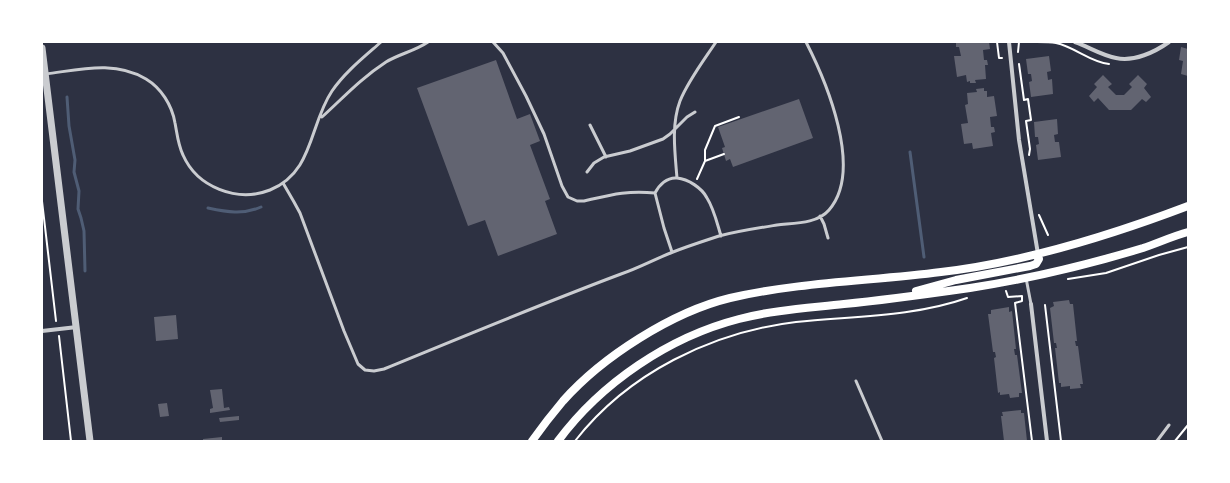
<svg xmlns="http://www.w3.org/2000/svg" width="1230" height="483" viewBox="0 0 1230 483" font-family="Raleway,sans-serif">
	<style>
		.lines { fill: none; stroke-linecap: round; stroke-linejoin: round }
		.stream { stroke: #4f5d75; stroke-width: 3 }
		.building { fill: #626471 }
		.path { stroke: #fff; stroke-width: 2 }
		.service { stroke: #caccd0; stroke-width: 3 }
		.minor { stroke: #caccd0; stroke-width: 4 }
		.tertiary { stroke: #caccd0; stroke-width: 7 }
		.secondary { stroke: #fff; stroke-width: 8 }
	</style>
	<rect width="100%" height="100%" fill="#2d3142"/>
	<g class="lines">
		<path class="stream" d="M67 97 69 126 75 160 74 172 79 191 78 209 81 218 84 231 85 271
			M910 152 924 257
			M208 208C227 212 243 215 261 207"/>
	</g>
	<path class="building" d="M956 42H989L990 49 983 50 984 60H987L988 65H985L986 79 975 80 976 83H970V81L967 82 966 75 957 77 954 56H961L959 47H956Z
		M1181 47 1188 49V76L1181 74 1183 61 1179 60Z
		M1049 56 1051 71 1047 72 1048 80 1052 79 1053 94 1031 97 1029 82 1032 81 1031 74H1028L1026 59Z
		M496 60 517 119 530 114 540 141 530 145 550 199 545 201 557 234 498 256 485 220 468 226 417 88Z
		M1103 75 1112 84 1108 87 1116 95H1124L1132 87 1129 84 1138 75 1147 84 1144 88 1151 97 1146 102 1142 99 1131 110H1109L1098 98 1094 102 1089 96 1097 87 1094 84Z
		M984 88V91H987V97L994 96 997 116 990 117 991 127H994L995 132 991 133 993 146 973 149 972 143 964 144 961 124 968 123 965 105 968 104 967 93 977 92 976 89Z
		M799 99 813 138 733 167 730 159 726 161 722 148 725 147 718 127Z
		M1057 119 1058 134 1054 135 1055 142H1059L1061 157 1038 160 1036 145 1039 144 1038 137H1035L1034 122Z
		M1069 300 1070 304H1073L1077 341H1075L1076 346H1078L1083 384H1080L1081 388 1070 389V386L1061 387V383H1059L1055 348H1057L1056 343H1054L1050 308 1054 306 1053 302Z
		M1009 307V312L1012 311 1016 349H1014L1015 355H1017L1022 393H1019V397L1010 398 1009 394 1000 395V392L998 393 994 358 996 357 995 352H993L988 314H991V310Z
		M176 315 178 339 156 341 154 317Z
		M222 389 224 408 229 407 230 410 210 413V409L213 408 210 390Z
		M167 403 169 416 160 417 158 404Z
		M1021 410V413H1024L1027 441H1004L1001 416H1003L1002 412Z
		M239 416V420L220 422 219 418Z
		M222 437V441H203V439Z"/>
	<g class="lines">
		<path class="path" d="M997 42 999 58H1002
			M1037 42C1043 42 1050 42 1056 43 1075 47 1090 62 1109 64
			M1018 52 1019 42
			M1019 64 1024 100 1028 99 1031 120 1026 121 1030 149 1029 155
			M705 161V150L715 126 739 117
			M697 179 705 161 724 154
			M42 201 56 321
			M1039 215 1048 235
			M1068 279 1106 273 1159 255 1188 247
			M1006 291 1008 297 1022 296V301L1015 303 1032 441
			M1045 305 1061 441
			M59 336 71 441
			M575 441C628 373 712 332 796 322 853 316 913 317 967 298
			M1175 441 1188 425"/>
		<path class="service" d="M493 42 503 53 526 96 544 134 562 186 568 197 577 201H584C610 195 627 190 655 193
			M45 74C79 70 114 60 146 79 161 88 172 105 175 123 177 133 178 145 183 155 197 187 237 203 270 190 314 172 309 125 332 91 345 72 364 57 381 42
			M322 117C344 97 360 79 386 62 399 54 415 51 428 42
			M590 125 606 157
			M587 172 594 163 604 157 630 151 663 139 670 134 687 117 695 112
			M677 178C675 153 671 125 680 101 688 81 704 60 716 42
			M283 183 294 202 300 213 344 331 358 364 365 370 374 371 384 369C462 337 541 304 621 274 639 268 655 259 673 252 688 246 704 241 719 236 738 231 758 228 777 225 794 223 817 224 829 210 864 170 826 81 806 42
			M820 216 824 224 828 238
			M672 252 664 228 655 193C659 185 667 177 677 178 688 179 702 188 707 198 714 209 717 223 721 236
			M1026 278 1031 304
			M856 381 882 441
			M1157 441 1169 425"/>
		<path class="minor" d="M1009 42 1019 140 1038 254
			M1075 42C1089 47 1101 55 1116 58 1134 62 1155 52 1169 42
			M1031 304 1047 441
			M42 331 77 327"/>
		<path class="tertiary" d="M42 48 90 441"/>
		<path class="secondary" d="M916 291 956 280 1030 266 1036 264 1039 259 1038 254
			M532 441C542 427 552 414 563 401 602 357 672 312 730 298 799 282 871 281 941 272 1026 262 1109 236 1188 206
			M558 441C601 383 669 337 739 319 773 310 809 308 844 304 886 300 928 294 970 288 1028 279 1087 265 1143 248 1158 243 1173 236 1188 232"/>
	</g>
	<rect width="1230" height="483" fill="none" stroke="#ffffff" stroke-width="86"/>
</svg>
